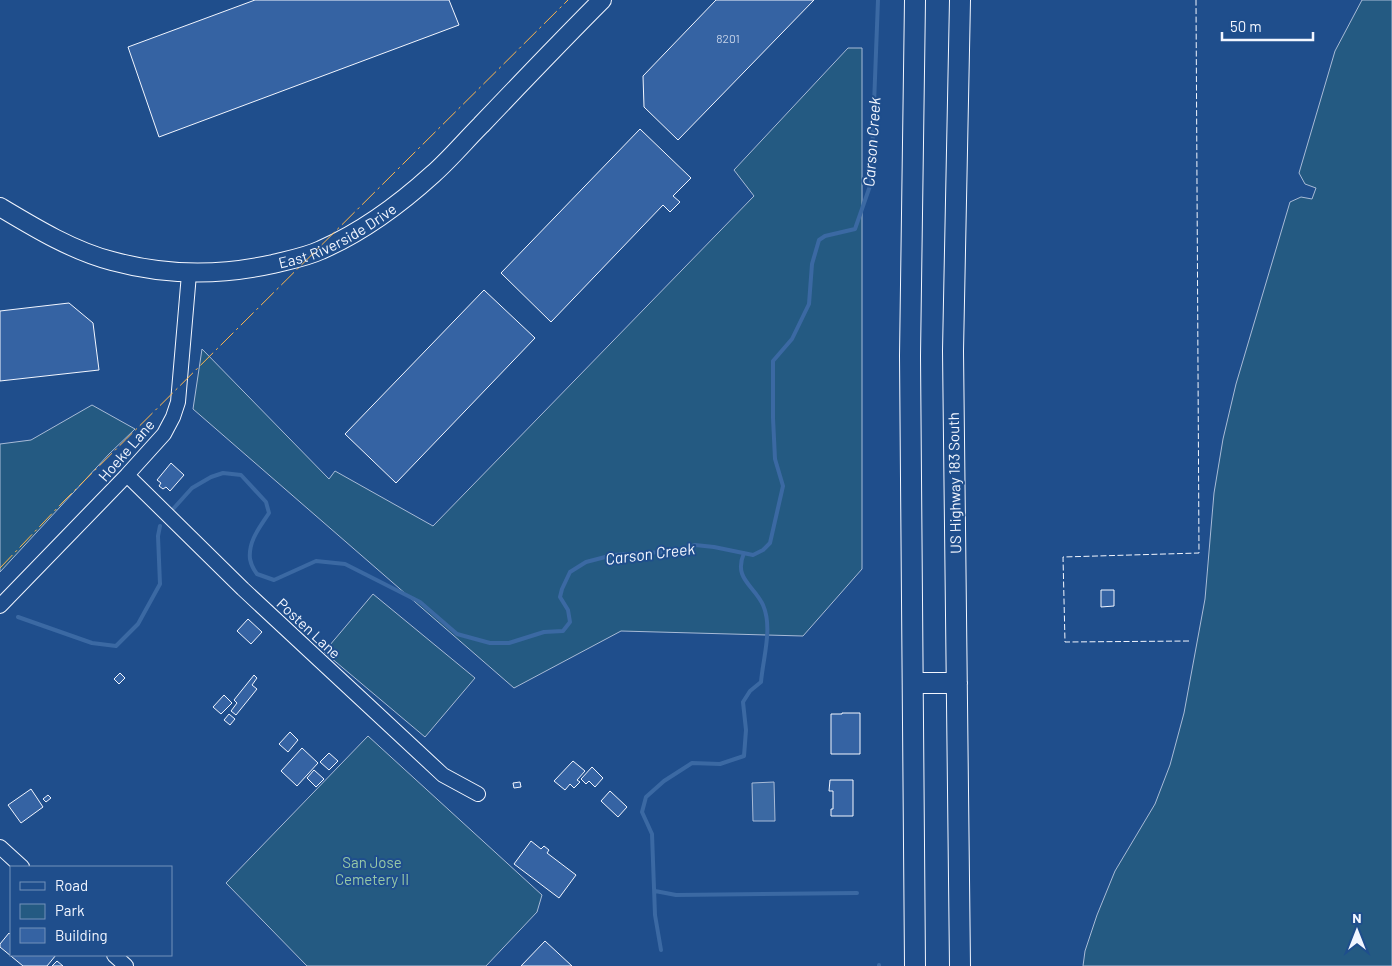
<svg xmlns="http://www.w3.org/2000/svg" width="1392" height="966" viewBox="0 0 1392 966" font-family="Barlow,sans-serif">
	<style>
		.green { fill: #245a82; stroke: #a8bbd7 }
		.water { fill: #3b69a3; stroke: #a8bbd7 }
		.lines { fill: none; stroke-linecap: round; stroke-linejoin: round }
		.stream { stroke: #3b69a3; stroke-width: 4 }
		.building { fill: #3563a3; stroke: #f2f6ff }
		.minor-casing { stroke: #f2f6ff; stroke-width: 16 }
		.major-casing { stroke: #f2f6ff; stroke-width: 20 }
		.highway-casing { stroke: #f2f6ff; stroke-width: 22 }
		.minor { stroke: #1f4e8c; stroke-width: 14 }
		.major { stroke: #1f4e8c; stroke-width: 18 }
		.highway { stroke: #1f4e8c; stroke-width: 20 }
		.fence { stroke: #f2f6ff; stroke-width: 1; stroke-dasharray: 6 2.5; stroke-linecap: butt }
		.power { stroke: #ffb74d; stroke-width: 1; stroke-dasharray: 18 4 2.5 4; stroke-linecap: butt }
		.labels { text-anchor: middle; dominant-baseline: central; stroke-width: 4; stroke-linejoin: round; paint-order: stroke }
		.number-label { font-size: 12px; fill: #c3d1e8 }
		.street-label { font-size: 15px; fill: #f2f6ff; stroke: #1f4e8c }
		.park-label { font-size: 15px; fill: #97c8a6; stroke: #1f4e8c }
		.water-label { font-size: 16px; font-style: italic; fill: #f2f6ff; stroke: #1f4e8c }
	</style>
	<rect width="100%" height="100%" fill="#1f4e8c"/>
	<path class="green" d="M1362 0H1392V966H1083L1085 951 1097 915 1115 871 1155 804 1170 765 1184 713 1205 599 1214 493 1223 439 1236 384 1290 202 1301 197 1312 199 1316 188 1305 184 1299 173 1335 51Z
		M848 48H862V569L803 636 621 631 514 688 193 409 202 349 329 479 335 471 433 526 754 196 734 170Z
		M92 405 135 429 109 454 0 572V444L31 440Z
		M373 594 475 678 425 737 324 652Z
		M368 736 542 895 537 912 486 966H307L226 883Z"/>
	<path class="water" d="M774 782 775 821H753L752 783Z"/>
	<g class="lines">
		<path class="stream" d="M173 509 192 488 211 477 223 473 241 475 266 502 269 513C260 527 248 541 250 559 251 564 254 570 257 574L274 580 316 561 345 564 420 602 457 634 490 643H509L544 632 563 631 570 622 568 610 560 597 562 589 570 572 586 562 613 555 678 551 695 545 714 547 753 555 763 550 770 543 783 486 775 459 773 418V361L792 339 809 304 812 264 819 240 825 236 855 229 871 183 878 0
			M18 617 92 643 116 646 138 624 160 584 158 536 160 526
			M655 891 676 895 857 893
			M661 950 655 915 652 834 642 812 646 797 664 781 692 763 720 764 744 756 746 730 743 702 750 691 761 682C763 658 773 628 763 605 754 585 733 579 744 553
			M879 966V965"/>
	</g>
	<path class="building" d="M255 0H449L459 25 159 137 128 47Z
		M716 0H814L678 140 644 107 643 76Z
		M640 129 691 178 673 196 680 202 670 212 663 205 551 322 501 273Z
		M484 290 535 338 396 483 345 434Z
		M69 303 93 323 99 370 0 381V311Z
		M171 463 184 475 170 491 166 487 163 489 159 486 161 483 157 480Z
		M1101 590H1114V606L1101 607Z
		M248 619 262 632 251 644 237 631Z
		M120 673 125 678 119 684 114 679Z
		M254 675 257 678 252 685 257 689 236 715 231 711 237 703 234 700Z
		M224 695 232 703 221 714 213 707Z
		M842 713H860V754H831V714H842Z
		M229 714 235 719 230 725 224 720Z
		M290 732 298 740 288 752 279 744Z
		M302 748 318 763 297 786 281 771Z
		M329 753 338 761 329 770 320 762Z
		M573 761 585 771 577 780 580 782 574 788 570 784 565 790 554 781Z
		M592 767 603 778 595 787 589 781 586 784 581 779Z
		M314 770 324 779 316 787 307 778Z
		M830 780H853V816H831V809H833V791H829Z
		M520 782 521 787 514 788 513 783Z
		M31 789 43 807 21 823 8 805Z
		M610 791 627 807 618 817 601 801Z
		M48 795 51 798 46 802 43 799Z
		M531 841 541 849 544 846 549 850 547 853 576 875 559 898 514 864Z
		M9 933 11 935V955H56L47 966H23L0 947V944Z
		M545 941 572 966H521Z
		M57 961 63 966H52Z"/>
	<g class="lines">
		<g class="minor-casing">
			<path id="minor" d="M127 475 243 589 443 775 478 794
				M0 606 127 475 164 434 173 417 178 402 189 274
				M0 847 22 867
				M114 955 126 966"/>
		</g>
		<g class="major-casing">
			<g id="major">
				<path id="s1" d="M0 207C35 228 73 251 112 261 167 276 219 276 273 264 289 260 306 257 321 250 362 232 400 204 433 174 450 159 465 141 481 125 521 83 561 41 602 0"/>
			</g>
		</g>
		<g class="highway-casing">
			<path id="highway" d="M913 683H957
				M915 966 910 356 915 0
				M960 966 953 351 960 0"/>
		</g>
		<use href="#minor" class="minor"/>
		<use href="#major" class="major"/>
		<use href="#highway" class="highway"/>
		<path class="fence" d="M1189 641 1065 642 1063 557 1199 553 1196 0"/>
		<path class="power" d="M0 568 64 501 568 0"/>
	</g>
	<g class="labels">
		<g class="number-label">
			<text x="728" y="38">8201</text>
		</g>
		<g class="street-label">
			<text stroke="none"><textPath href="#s1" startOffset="358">East Riverside Drive</textPath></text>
			<text transform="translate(126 450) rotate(-49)">Hoeke Lane</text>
			<text transform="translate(954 483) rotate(-91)">US Highway 183 South</text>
			<text transform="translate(309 628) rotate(43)">Posten Lane</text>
		</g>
		<g class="park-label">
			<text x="372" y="862">San Jose<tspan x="372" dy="17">Cemetery II</tspan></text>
		</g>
		<g class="water-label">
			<text transform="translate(871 142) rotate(-86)">Carson Creek</text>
			<text transform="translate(650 553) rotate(-7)">Carson Creek</text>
		</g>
	</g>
	<rect x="10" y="866" width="162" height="90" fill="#1f4e8c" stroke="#7391ba"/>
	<rect x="20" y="882" width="25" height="8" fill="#1f4e8c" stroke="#7391ba"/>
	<text x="55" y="891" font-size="15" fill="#f2f6ff">Road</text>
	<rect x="20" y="904" width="25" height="15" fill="#245a82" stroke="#7391ba"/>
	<text x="55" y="916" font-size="15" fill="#f2f6ff">Park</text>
	<rect x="20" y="928" width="25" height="15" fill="#3563a3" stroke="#7391ba"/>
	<text x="55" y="941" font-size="15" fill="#f2f6ff">Building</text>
	<g transform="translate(1357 931)" stroke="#1f4e8c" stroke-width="4" paint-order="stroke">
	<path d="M0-4L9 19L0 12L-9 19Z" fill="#f2f6ff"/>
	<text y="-8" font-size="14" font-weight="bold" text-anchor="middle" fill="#f2f6ff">N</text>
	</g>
	<path d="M1222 32v8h91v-8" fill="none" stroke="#f2f6ff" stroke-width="2.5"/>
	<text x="1230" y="32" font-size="15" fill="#f2f6ff" stroke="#1f4e8c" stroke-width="4" paint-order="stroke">50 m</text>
</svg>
